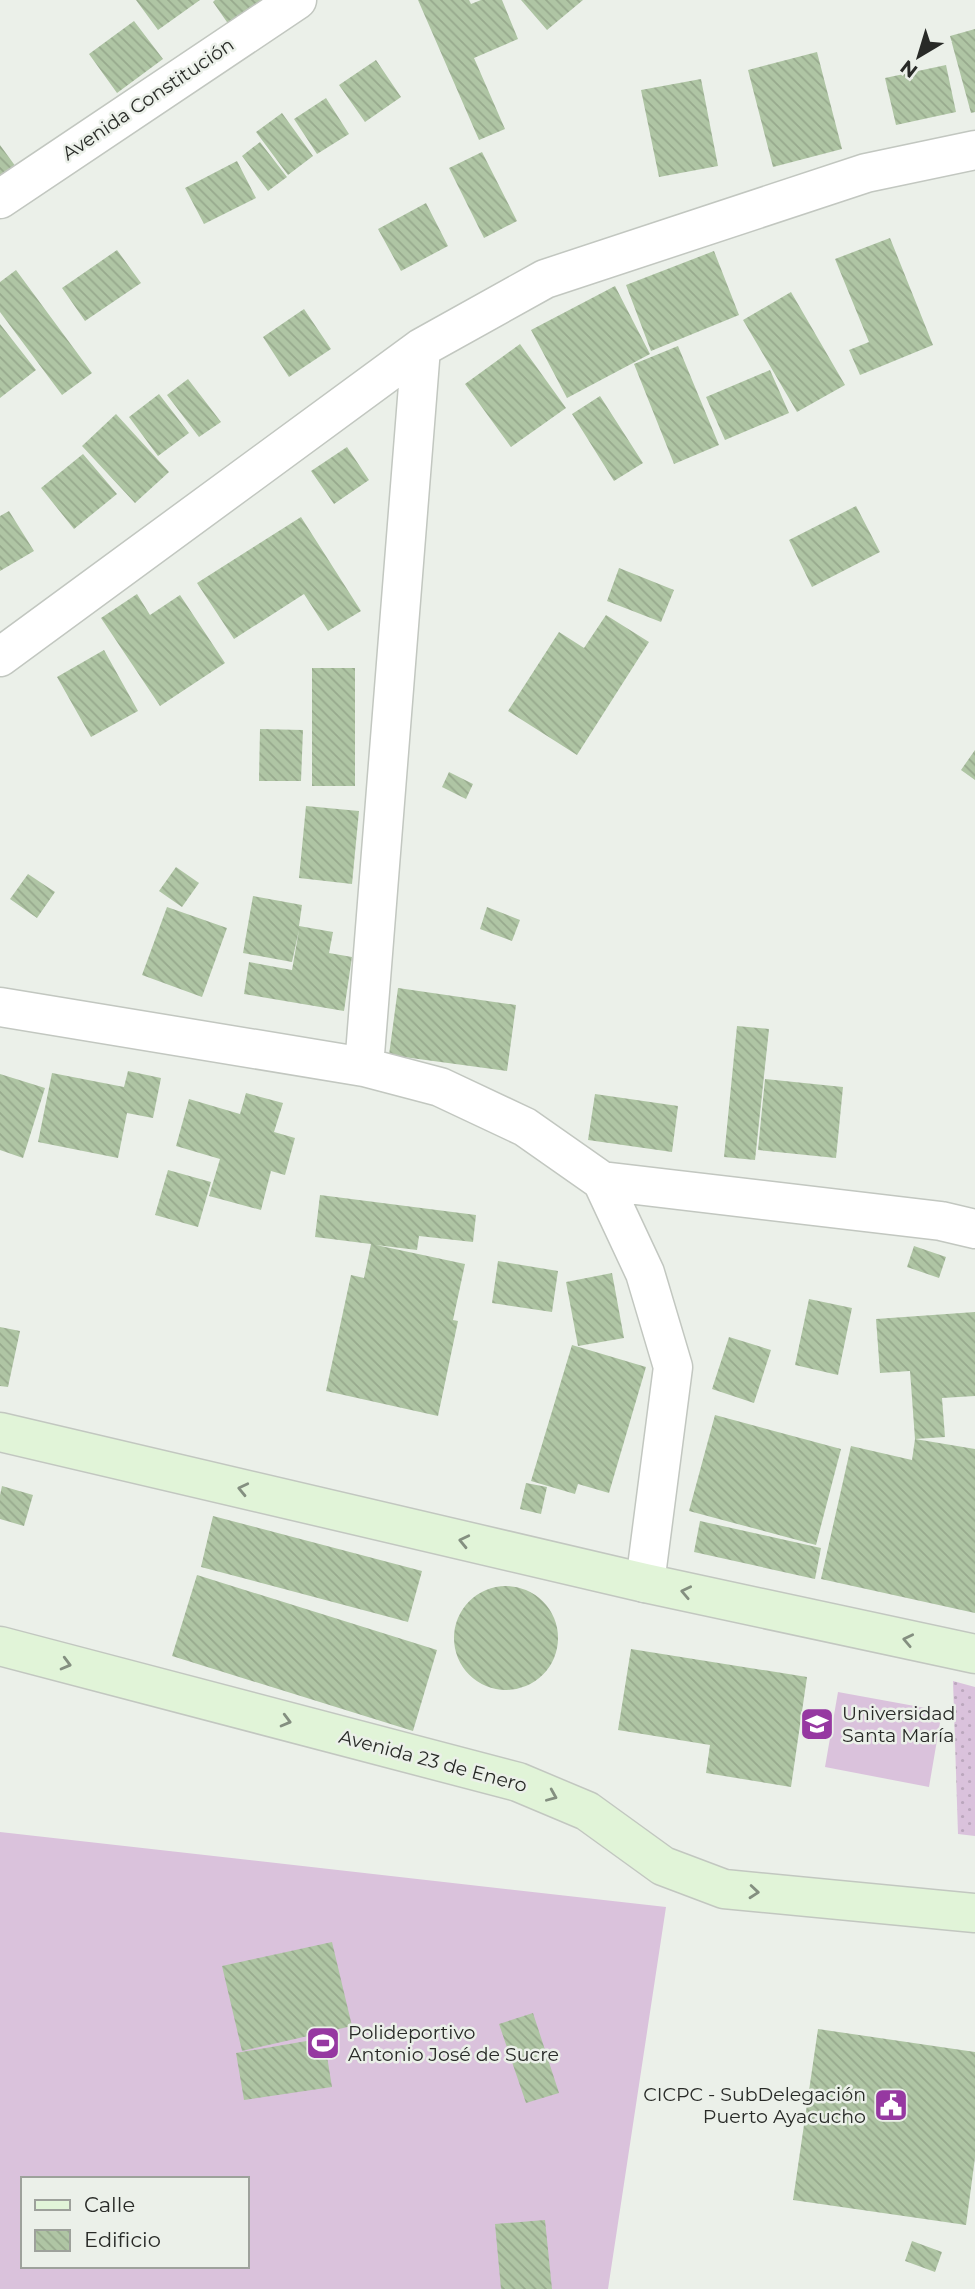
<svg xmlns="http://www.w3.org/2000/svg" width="975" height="2289" viewBox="0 0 975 2289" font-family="Montserrat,sans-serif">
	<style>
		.grass { fill: url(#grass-dots) }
		.garden { fill: #dac2dc; fill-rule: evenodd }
		.building { fill: url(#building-back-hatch) }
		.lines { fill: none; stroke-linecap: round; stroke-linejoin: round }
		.minor-casing { stroke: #c2c7c0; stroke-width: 41 }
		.secondary-casing { stroke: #c2c7c0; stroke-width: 41 }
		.minor { stroke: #fff; stroke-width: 38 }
		.secondary { stroke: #e1f4d8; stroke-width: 38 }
		.oneway { stroke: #848f80 }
		.labels { text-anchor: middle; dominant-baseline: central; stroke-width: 5; stroke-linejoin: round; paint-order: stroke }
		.street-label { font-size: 19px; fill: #282a27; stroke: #ebf0e9 }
		.poi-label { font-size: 19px; fill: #282a27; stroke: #ebf0e9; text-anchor: start }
	</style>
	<defs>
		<pattern id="grass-dots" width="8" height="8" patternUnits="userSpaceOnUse" patternTransform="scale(1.75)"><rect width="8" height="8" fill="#dac2dc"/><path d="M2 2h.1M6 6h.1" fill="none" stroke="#bba7bd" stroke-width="1.8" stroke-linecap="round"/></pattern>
		<pattern id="building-back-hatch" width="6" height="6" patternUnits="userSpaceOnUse" patternTransform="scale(1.75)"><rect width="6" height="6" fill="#afc5a4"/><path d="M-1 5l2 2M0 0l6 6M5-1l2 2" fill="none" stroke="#97a98d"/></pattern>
	</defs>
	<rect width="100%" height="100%" fill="#ebf0e9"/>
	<path class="grass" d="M953 1681 975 1687V1836L958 1834Z"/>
	<path class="garden" d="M838 1692 942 1711 929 1787 825 1767Z
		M0 1832 666 1907 608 2289H0ZM23 2179H247V2266H23Z"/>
	<path class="building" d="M136 0H200L158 30Z
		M215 0H265L229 25 213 2Z
		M418 0H469L471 4 481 0H502L518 39 474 58 505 129 479 140Z
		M521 0H583L547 30Z
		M134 21 163 59 117 93 89 54Z
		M975 29V112L971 113 950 36Z
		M817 52 842 149 773 167 748 70Z
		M376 60 401 97 365 122 339 85Z
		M946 65 956 112 896 125 885 78Z
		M701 79 718 166 659 177 641 90Z
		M326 98 349 134 317 154 294 119Z
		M282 113 313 156 288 175 256 132Z
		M260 142 287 177 268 191 242 156Z
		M0 145 16 167 0 178Z
		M482 152 517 221 484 238 449 168Z
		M237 161 256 198 204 224 185 188Z
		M426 203 448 246 401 271 378 229Z
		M890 238 933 345 860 375 849 350 869 342 835 259Z
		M117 250 141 283 85 321 62 288Z
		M714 251 739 315 651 351 626 285Z
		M16 270 92 373 62 395 0 312V282Z
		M615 286 650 354 567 398 531 330Z
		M791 292 845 385 797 412 743 320Z
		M304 309 331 349 289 377 263 337Z
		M0 324 36 370 0 398Z
		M520 344 566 408 511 447 465 384Z
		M678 346 719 445 674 464 634 364Z
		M770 370 789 413 725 440 706 397Z
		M188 379 221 422 199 437 167 395Z
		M159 394 189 433 158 456 129 417Z
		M600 396 643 463 614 481 572 414Z
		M116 414 169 472 135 503 82 446Z
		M347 447 369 480 334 504 311 471Z
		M83 454 117 494 74 529 41 488Z
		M856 506 880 552 812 587 789 540Z
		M9 511 34 551 0 571V516Z
		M301 517 361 611 328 631 304 594 234 639 197 583Z
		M619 568 674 590 661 622 607 601Z
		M137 594 150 615 180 595 225 663 160 706 101 618Z
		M606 615 649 642 577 755 508 711 559 632 584 648Z
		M104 650 138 711 91 737 57 677Z
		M312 668H355V786H312Z
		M260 729 303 730 301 781H259Z
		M975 750V780L961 770Z
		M449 772 473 784 466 799 442 787Z
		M306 806 359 811 352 884 299 878Z
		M176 867 199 883 182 907 159 891Z
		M28 874 55 892 37 918 10 899Z
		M253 896 302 905 299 926 333 932 329 953 352 957 344 1011 244 994 249 962 292 970 299 930 292 962 243 953Z
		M167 907 227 928 202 997 142 975Z
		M487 907 520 920 512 941 480 929Z
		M398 988 516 1005 507 1071 389 1055Z
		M737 1026 769 1029 755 1160 724 1157Z
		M128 1071 161 1078 153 1118 127 1113 118 1158 38 1142 52 1073 124 1087Z
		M0 1074 45 1088 23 1158 0 1150Z
		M765 1079 843 1087 836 1158 758 1150Z
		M246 1093 283 1103 274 1132 295 1138 285 1175 271 1171 261 1210 209 1196 220 1159 176 1146 189 1099 240 1114Z
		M595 1094 678 1106 672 1152 588 1140Z
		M168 1170 211 1182 198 1227 155 1215Z
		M320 1195 476 1215 473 1242 419 1236 417 1250 376 1245 465 1264 453 1320 458 1321 438 1416 326 1391 351 1275 364 1278 371 1244 315 1237Z
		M914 1246 946 1257 939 1278 907 1267Z
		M498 1261 558 1271 552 1312 492 1303Z
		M612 1273 624 1338 578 1346 566 1282Z
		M809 1299 852 1308 838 1375 795 1365Z
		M975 1312V1396L942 1398 945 1437 915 1439 975 1449V1613L821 1579 851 1446 912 1460 915 1439 910 1371 880 1373 876 1319Z
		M0 1327 20 1331 8 1387 0 1386Z
		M729 1337 771 1350 754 1403 712 1389Z
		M572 1345 646 1367 609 1493 578 1484 575 1494 531 1481Z
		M715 1415 841 1449 816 1545 689 1511Z
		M526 1483 547 1487 541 1514 520 1509Z
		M2 1486 33 1495 24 1526 0 1519V1495Z
		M213 1516 422 1571 408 1622 201 1567Z
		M700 1521 821 1548 815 1579 694 1552Z
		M197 1575 437 1650 413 1731 172 1656Z
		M454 1638a52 52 0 1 1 104 0a52 52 0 1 1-104 0Z
		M631 1649 807 1677 791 1787 706 1773 710 1745 618 1730Z
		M332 1942 352 2026 242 2051 222 1966Z
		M533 2013 559 2093 526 2103 499 2024Z
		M818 2029 975 2052V2158L966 2225 793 2200Z
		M324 2038 332 2087 244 2100 236 2053Z
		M545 2220 552 2289H501L495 2224Z
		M912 2241 942 2252 935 2272 905 2261Z"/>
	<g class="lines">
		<g class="minor-casing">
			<path id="minor" d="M0 199 297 0
				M0 657 421 348 545 279 866 173 975 150
				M0 1007 364 1067 440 1087 525 1127 602 1181 645 1273 673 1367 645 1583
				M364 1067 421 348
				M602 1181 941 1221 975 1229"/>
		</g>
		<g class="secondary-casing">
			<path id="secondary" d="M0 1432 645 1583 975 1654
				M0 1646 518 1782 587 1811 663 1866 724 1889 975 1913"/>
		</g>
		<use href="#minor" class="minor"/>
		<use href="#secondary" class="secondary"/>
	</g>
	<defs><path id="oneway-chevron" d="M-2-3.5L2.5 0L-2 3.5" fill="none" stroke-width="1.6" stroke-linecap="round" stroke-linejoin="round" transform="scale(1.75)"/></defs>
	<g class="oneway">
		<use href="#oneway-chevron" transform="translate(243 1489) rotate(-167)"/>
		<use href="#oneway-chevron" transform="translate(464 1541) rotate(-167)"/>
		<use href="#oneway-chevron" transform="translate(686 1592) rotate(-168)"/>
		<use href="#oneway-chevron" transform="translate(908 1640) rotate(-168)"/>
		<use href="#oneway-chevron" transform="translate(66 1664) rotate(15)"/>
		<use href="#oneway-chevron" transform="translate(286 1721) rotate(15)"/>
		<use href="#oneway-chevron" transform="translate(552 1796) rotate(23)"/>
		<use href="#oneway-chevron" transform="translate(754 1892) rotate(5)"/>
	</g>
	<defs>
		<g id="university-square" transform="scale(1.75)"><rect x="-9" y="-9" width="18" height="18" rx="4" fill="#9638a1" stroke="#ebf0e9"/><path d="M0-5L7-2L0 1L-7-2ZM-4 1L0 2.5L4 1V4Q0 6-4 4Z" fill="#fff"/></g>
		<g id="stadium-square" transform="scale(1.75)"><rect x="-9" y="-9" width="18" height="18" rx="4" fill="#9638a1" stroke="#ebf0e9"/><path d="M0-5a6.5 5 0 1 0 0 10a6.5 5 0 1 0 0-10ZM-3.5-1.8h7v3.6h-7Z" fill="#fff"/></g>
		<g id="civic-square" transform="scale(1.75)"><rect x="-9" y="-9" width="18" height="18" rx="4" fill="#9638a1" stroke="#ebf0e9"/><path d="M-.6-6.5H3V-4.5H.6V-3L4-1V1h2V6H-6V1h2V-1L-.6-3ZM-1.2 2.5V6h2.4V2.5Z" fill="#fff"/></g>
	</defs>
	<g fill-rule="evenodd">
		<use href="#university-square" x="817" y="1724"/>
		<use href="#stadium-square" x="323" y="2043"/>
		<use href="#civic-square" x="891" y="2105"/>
	</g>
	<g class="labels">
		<g class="street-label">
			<text transform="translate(148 99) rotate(-34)">Avenida Constitución</text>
			<text transform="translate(433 1761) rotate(15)">Avenida 23 de Enero</text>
		</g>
		<g class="poi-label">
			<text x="842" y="1713">Universidad<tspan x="842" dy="22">Santa María</tspan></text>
			<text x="348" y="2032">Polideportivo<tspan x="348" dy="22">Antonio José de Sucre</tspan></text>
			<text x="866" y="2094" text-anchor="end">CICPC - SubDelegación<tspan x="866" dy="22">Puerto Ayacucho</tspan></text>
		</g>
	</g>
	<rect x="21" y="2177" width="228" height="91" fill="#ebf0e9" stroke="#9da19b" stroke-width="2"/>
	<rect x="35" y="2200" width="35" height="10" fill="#e1f4d8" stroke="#9da19b" stroke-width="2"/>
	<text x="84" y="2212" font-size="21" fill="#282a27">Calle</text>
	<rect x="35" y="2230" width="35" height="21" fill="url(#building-back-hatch)" stroke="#9da19b" stroke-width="2"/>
	<text x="84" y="2247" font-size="21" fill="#282a27">Edificio</text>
	<g transform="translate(919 56) rotate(218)" stroke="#ebf0e9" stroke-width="5" paint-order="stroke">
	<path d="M0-5L12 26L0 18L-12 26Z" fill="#282a27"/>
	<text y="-10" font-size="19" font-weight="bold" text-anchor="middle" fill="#282a27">N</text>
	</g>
</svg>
